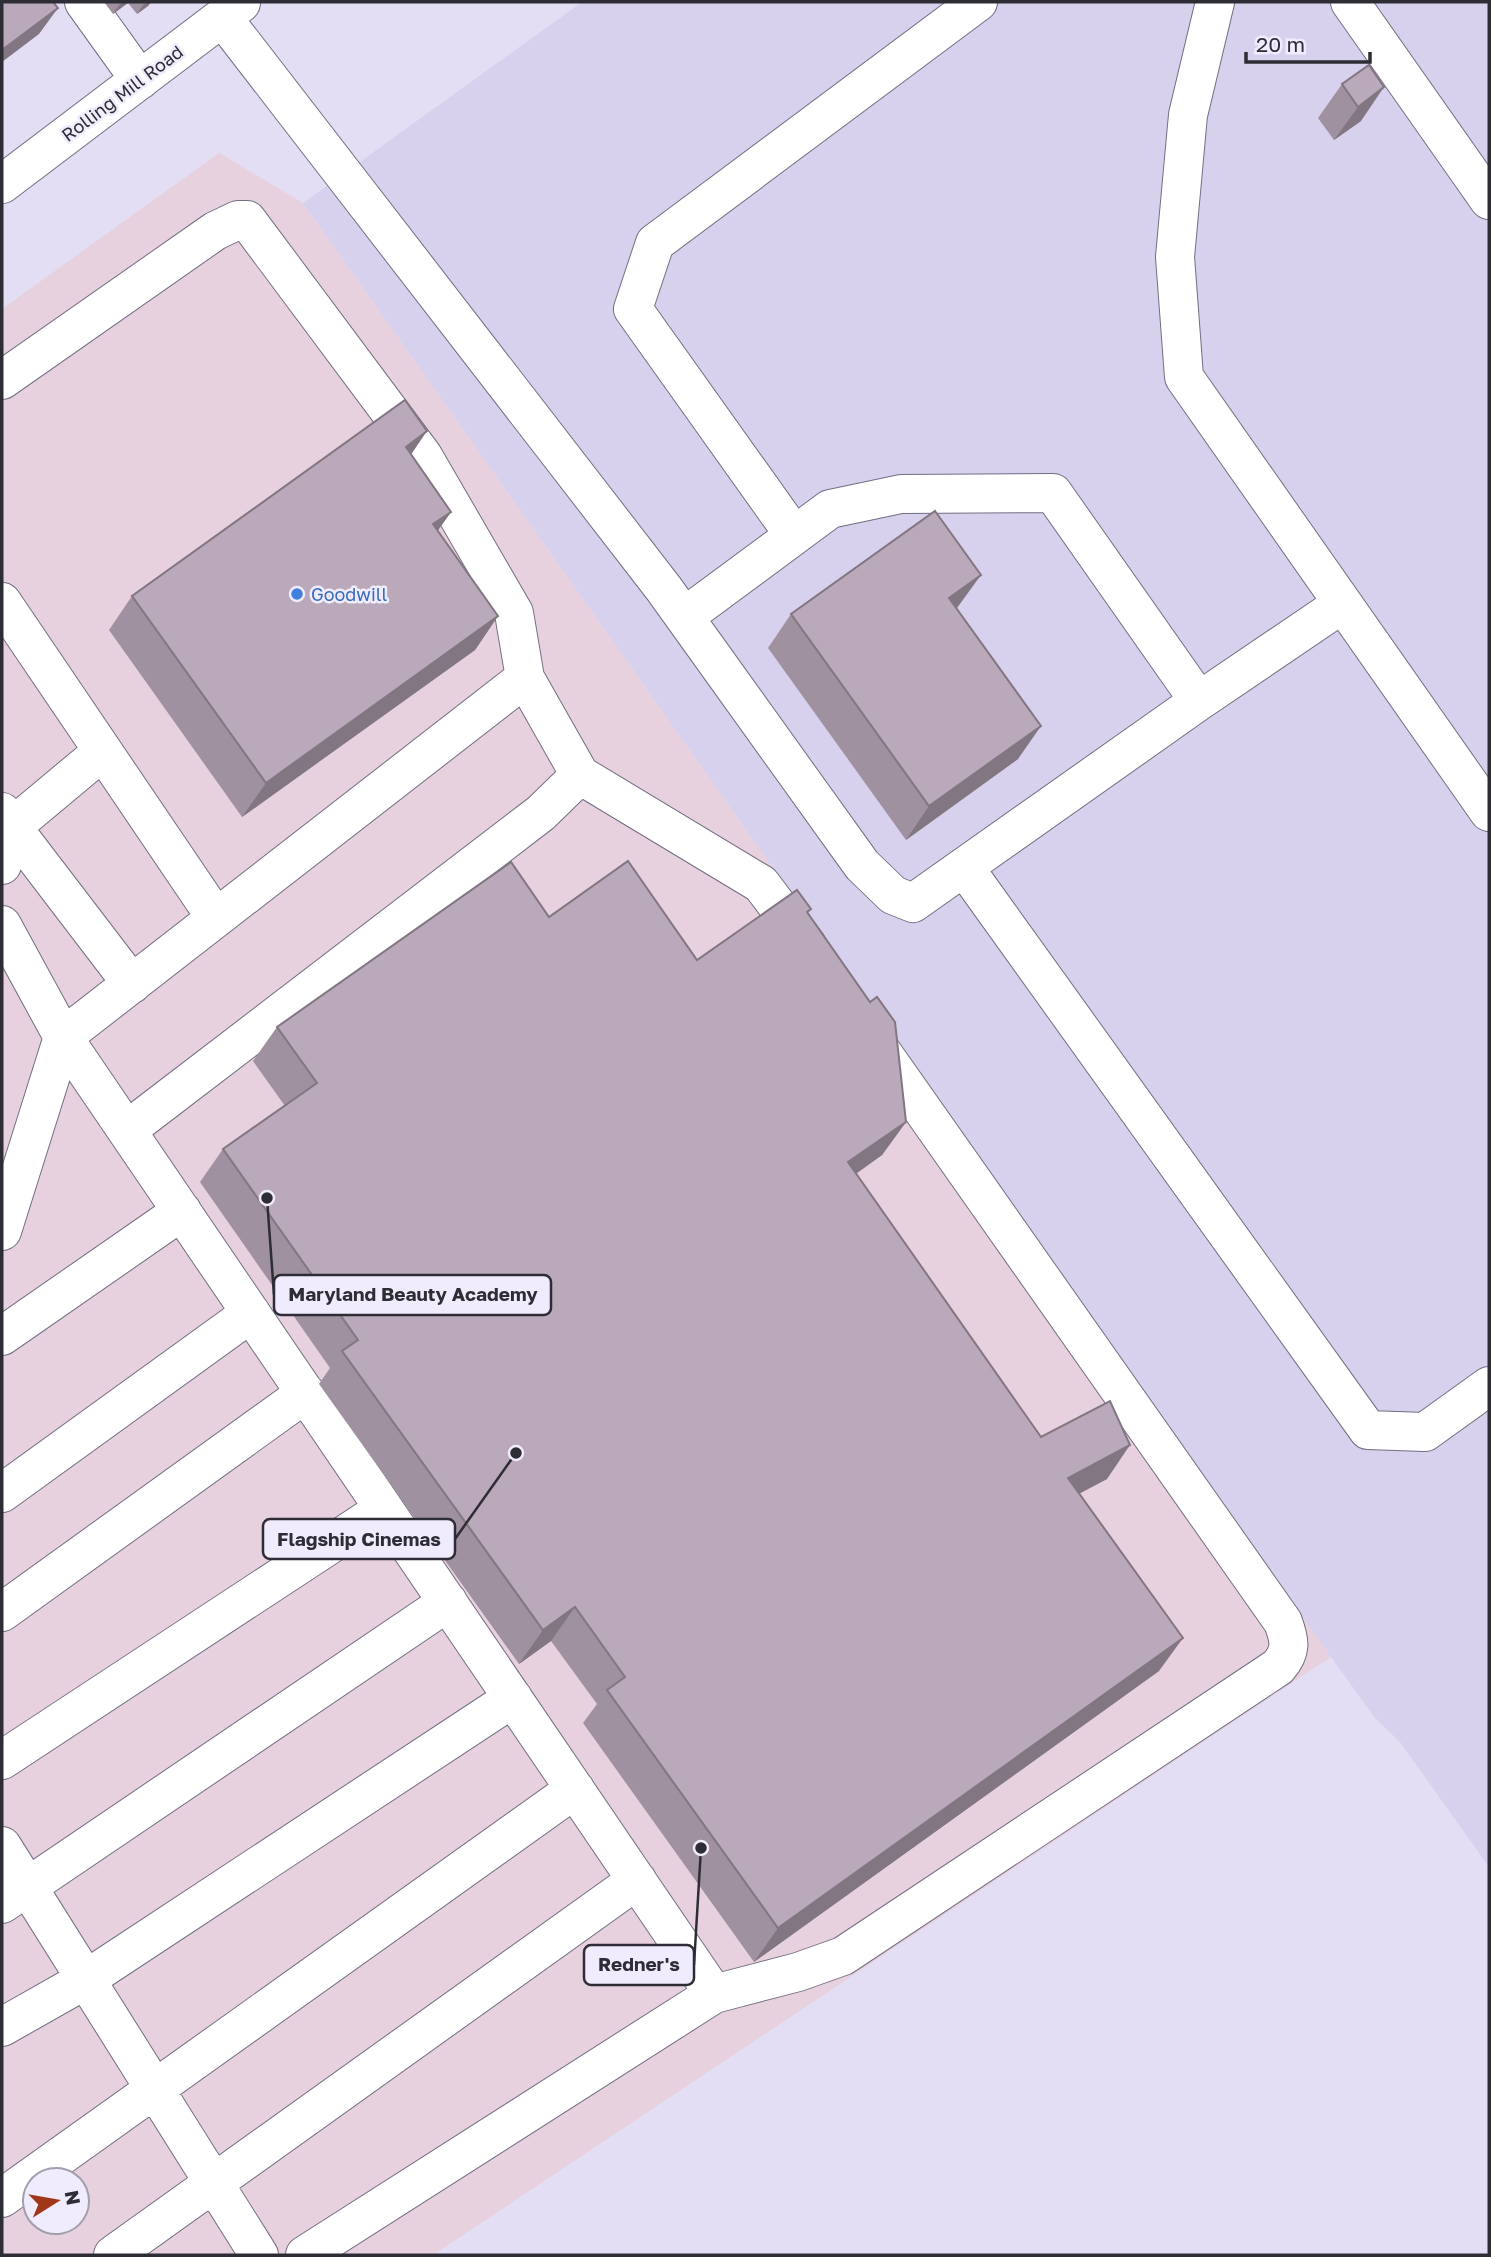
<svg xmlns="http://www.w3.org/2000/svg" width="1491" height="2257" viewBox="0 0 1491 2257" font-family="'Golos Text',sans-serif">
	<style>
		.commercial { fill: #e7d1de; fill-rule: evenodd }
		.built { fill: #d8d1ee }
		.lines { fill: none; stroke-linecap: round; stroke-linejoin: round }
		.minor-casing { stroke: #726e81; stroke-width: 40 }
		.minor { stroke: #fff; stroke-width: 38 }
		.wall { fill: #9f91a0 }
		.shaded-wall { fill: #827682 }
		.building { fill: #b9a9ba; stroke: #827682; stroke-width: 2 }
		.shop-dot { fill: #3f7fe0; stroke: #f0ecfe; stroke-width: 2.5 }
		.labels { text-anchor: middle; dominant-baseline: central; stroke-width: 5; stroke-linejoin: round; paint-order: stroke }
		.street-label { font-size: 18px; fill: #2e2c34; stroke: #f0ecfe }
		.shop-label { font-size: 18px; fill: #366cbe; stroke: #f0ecfe; text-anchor: start }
		.leader { fill: none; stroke: #2e2c34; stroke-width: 2.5 }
		.callout-dot { fill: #2e2c34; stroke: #f0ecfe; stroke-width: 2.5 }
		.callout { fill: #f0ecfe; stroke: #2e2c34; stroke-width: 2.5 }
		.callout-label { font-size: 19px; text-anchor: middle; font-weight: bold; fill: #2e2c34 }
	</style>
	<rect width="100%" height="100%" fill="#e3def4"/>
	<path class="commercial" d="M219 153 303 203 1331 1657 433 2255H2V309ZM35 2180H77V2222H35Z"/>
	<path class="built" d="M582 2H1489V1867L1400 1742 1375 1718 1331 1657 303 203Z"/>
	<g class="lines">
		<g class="minor-casing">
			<path id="minor" d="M84 2 140 80
				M1215 2 1188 115 1175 257 1184 377 1489 812
				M1350 2 1489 200
				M222 17 664 589 862 865 893 895 913 903 1199 701 1053 493 901 494 830 509 684 617
				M2 184 241 3
				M2 380 215 231 238 220H247L423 456 514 613 525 678 580 775 541 813 127 1130
				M794 535 633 309 655 243 978 2
				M2 602 216 918
				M1199 701 1342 604
				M103 751 12 827 132 984
				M580 775 761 884 807 945
				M2 812 12 827 2 865
				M964 867 1368 1430 1425 1432 1489 1386
				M2 925 63 1037 714 1994
				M2 1231 63 1037 525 678
				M2 1336 182 1211
				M2 1493 251 1313
				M2 1612 306 1393
				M2 1760 384 1509
				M2 1846 259 2255
				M2 1904 448 1602
				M2 2027 85 1980 513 1698
				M2 2198 575 1789
				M113 2255 637 1880
				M305 2255 714 1994 798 1972 843 1956 1278 1667C1292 1651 1290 1641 1283 1622L870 1035"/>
		</g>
		<use href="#minor" class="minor"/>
	</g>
	<path class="wall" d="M104 2H151L148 6 137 14 128 3 113 14Z
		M1369 65 1361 121 1334 140 1318 118 1342 84Z
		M411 455 451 512 437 531 498 616 475 650 242 817 109 630 132 596Z
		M957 609 1018 759 906 840 768 648 791 614Z
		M811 909 808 913 906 1122 882 1155 856 1174 1041 1437 1107 1479 1079 1493 1159 1671 754 1962 583 1723 597 1704 551 1641 519 1664 319 1384 330 1368 200 1182 223 1149 285 1106 253 1061 277 1027 697 960Z"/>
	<path class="shaded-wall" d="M123 2H129L113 14 119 5Z
		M148 2H151L148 6 137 14 143 5Z
		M58 8 39 34 2 62V50Z
		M1384 87 1361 121 1334 140 1358 107Z
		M427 431 404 465 406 447Z
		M451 512 427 546 433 524Z
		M981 575 957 608 949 598Z
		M498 616 475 650 242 817 266 783Z
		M1041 726 1018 759 906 840 929 806Z
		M906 1122 882 1155 824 1196 848 1162Z
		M1130 1445 1107 1479 1045 1512 1068 1478Z
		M575 1607 551 1641 519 1664 543 1630Z
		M1183 1638 1159 1671 754 1962 778 1928Z"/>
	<path class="building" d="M2 2H53L58 8 2 50Z
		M1369 65 1384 87 1358 107 1342 84Z
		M405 400 427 431 406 447 451 512 433 524 498 616 266 783 132 596Z
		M935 511 981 575 949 598 1041 726 929 806 791 614Z
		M628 861 697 960 797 890 811 909 807 912 870 1002 877 997 895 1022 906 1122 848 1162 1041 1437 1110 1401 1130 1445 1068 1478 1183 1638 778 1928 607 1690 625 1677 575 1607 543 1630 342 1351 358 1340 223 1149 317 1083 277 1027 511 862 549 917Z"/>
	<circle class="shop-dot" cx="297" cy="594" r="7"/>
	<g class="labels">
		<g class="street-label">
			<text transform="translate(122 93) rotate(-37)">Rolling Mill Road</text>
		</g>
		<g class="shop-label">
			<text x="311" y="594">Goodwill</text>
		</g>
	</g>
	<path class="leader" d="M267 1198L274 1295M516 1453L455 1539M701 1848L694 1965"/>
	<g class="callout-dot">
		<circle cx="267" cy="1198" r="7"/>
		<circle cx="516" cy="1453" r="7"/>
		<circle cx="701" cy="1848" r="7"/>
	</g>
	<g class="callout">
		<rect x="274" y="1275" width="277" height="40" rx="7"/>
		<rect x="263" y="1519" width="192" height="40" rx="7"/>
		<rect x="584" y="1945" width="110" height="40" rx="7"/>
	</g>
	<g class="callout-label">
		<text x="413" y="1301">Maryland Beauty Academy</text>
		<text x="359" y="1546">Flagship Cinemas</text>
		<text x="639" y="1971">Redner's</text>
	</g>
	<rect width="1491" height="2257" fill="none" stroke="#2e2c34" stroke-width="7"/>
	<g transform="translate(56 2201) rotate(79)"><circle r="33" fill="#f0ecfe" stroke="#a29fad" stroke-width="2"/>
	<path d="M0-5L12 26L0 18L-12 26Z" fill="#9f3718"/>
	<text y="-10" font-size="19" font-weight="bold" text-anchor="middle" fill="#2e2c34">N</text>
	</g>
	<path d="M1246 52v10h124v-10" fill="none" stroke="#2e2c34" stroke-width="3.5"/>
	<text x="1256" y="52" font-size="21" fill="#2e2c34" stroke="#f0ecfe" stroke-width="5" paint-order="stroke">20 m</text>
</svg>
